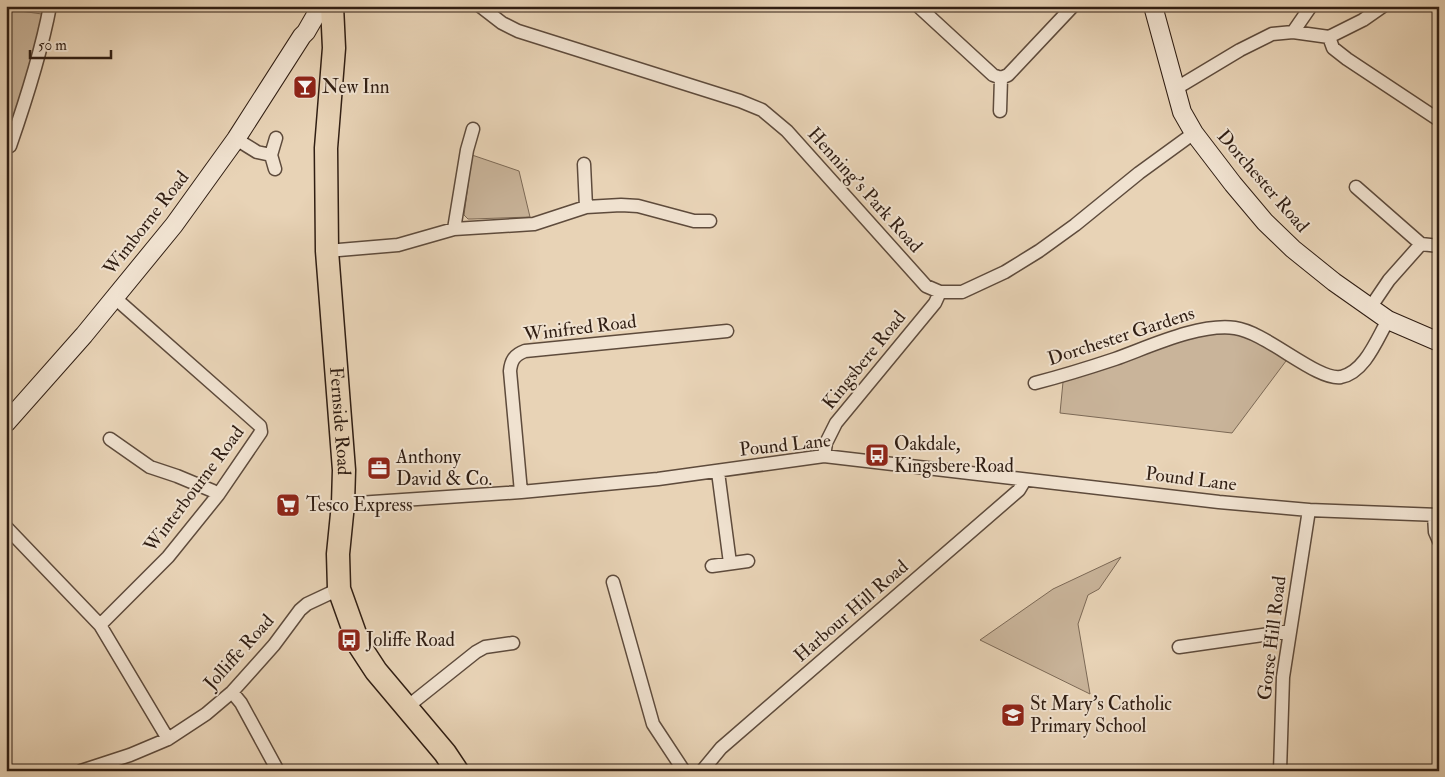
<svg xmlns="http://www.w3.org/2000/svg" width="1445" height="777" viewBox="0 0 1445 777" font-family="'IM FELL Double Pica',serif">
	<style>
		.green { fill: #c9b49a; stroke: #7c6956 }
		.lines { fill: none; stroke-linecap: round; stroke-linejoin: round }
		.street-casing { stroke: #5e4b3c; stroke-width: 15 }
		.secondary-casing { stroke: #301e13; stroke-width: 20 }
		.highway-casing { stroke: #301e13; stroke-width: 25 }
		.street { stroke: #f0e2d0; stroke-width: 12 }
		.secondary { stroke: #f0e2d0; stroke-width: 18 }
		.highway { stroke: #e8d3b6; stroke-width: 22 }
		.labels { text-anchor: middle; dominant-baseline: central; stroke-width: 4; stroke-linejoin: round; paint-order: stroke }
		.poi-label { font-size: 19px; fill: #301e13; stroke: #f0e2d0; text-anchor: start }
		.street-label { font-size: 19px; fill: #301e13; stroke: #f0e2d0 }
	</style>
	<rect width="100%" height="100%" fill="#e8d3b6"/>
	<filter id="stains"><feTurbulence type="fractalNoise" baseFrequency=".004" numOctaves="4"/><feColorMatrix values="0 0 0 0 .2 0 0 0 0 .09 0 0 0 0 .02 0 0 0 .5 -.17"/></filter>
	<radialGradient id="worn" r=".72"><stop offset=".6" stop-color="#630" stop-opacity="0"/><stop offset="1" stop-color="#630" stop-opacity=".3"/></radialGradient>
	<path class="green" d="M6 9 49 15 30 89 6 157Z
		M472 155 519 171 530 217 472 219H468L464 215Z
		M1236 333 1275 350 1286 361 1232 433 1060 413 1063 382 1178 340 1197 335Z
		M1121 557 1099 589 1088 595 1078 624 1090 694 980 640 1053 589Z"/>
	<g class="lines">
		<g class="street-casing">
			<path id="street" d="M480 6 502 23 518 31 740 101 762 110 787 131 926 286 940 292H962L1005 272 1039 251 1075 225 1139 173 1194 133
				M918 6 993 75 1001 78
				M1293 32 1311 6
				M1329 37 1333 48 1347 59 1439 120
				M1001 78 1008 75 1073 6
				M1175 89 1240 50 1272 34 1293 32 1329 37 1363 20 1383 6
				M1000 111 1001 78
				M236 139 257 152 271 155
				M10 146C26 100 41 54 50 6
				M584 164 586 207
				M275 169 271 155 276 138
				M1356 187 1421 244 1389 280 1370 308
				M454 229 467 150 473 129
				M1421 244 1439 246
				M327 251 398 245 454 229 534 224 586 207 621 205 638 206 694 221H710
				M1035 383C1062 376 1088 368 1115 359 1149 347 1199 323 1235 328 1266 332 1317 381 1341 377 1365 372 1377 339 1388 320
				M110 439 150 467 177 476 213 491 218 495
				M824 456 826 443 836 423 935 303 940 292
				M718 472 730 563
				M521 492 510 371C511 361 514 355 525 351L727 331
				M343 504 521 492 658 479 824 456 1219 502 1309 510 1439 515
				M1434 515 1435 532 1439 541
				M6 527 100 625 168 739
				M712 566 748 561
				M613 582 653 724 684 771
				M100 625 168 557 218 495 261 432 260 426 242 410 115 298
				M1179 647 1290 631
				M232 692 241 703 278 771
				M407 707 476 652 485 647 513 643
				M81 771 130 755 168 739 206 714 232 692 274 645 300 610 307 604 339 589
				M702 771 721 748 1019 490 1025 480
				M1280 771 1283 677 1309 510"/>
		</g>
		<g class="secondary-casing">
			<path id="secondary" d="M1153 6 1182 112 1194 133 1233 184 1265 222 1293 249 1334 282 1388 320 1439 342
				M6 423 84 335 174 225 236 139 302 36 306 32 321 6"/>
		</g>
		<g class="highway-casing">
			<g id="highway">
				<path id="s1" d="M332 6 334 48 326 148 327 251 344 470 343 504 338 554 339 589 359 645 376 671 445 753 457 771"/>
			</g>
		</g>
		<use href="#street" class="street"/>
		<use href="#secondary" class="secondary"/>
		<use href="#highway" class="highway"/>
	</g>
	<defs>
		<g id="bar-square" transform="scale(1.25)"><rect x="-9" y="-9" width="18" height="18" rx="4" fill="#8f2418" stroke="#f0e2d0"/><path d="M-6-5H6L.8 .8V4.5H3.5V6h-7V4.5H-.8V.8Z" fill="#fff"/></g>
		<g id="bus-square" transform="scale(1.25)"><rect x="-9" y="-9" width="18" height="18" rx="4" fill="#8f2418" stroke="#f0e2d0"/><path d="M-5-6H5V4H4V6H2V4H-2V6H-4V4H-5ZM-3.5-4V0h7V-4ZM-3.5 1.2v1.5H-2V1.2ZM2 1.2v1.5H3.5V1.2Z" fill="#fff"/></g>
		<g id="office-square" transform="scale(1.25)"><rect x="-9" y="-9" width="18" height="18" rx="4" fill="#8f2418" stroke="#f0e2d0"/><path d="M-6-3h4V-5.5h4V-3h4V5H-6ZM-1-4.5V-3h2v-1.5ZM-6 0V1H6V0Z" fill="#fff"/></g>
		<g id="supermarket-square" transform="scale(1.25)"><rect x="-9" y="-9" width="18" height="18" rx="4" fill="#8f2418" stroke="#f0e2d0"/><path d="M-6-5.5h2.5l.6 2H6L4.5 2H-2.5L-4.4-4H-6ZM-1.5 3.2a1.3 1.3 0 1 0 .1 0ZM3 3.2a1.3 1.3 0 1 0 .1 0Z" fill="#fff"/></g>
		<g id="school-square" transform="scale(1.25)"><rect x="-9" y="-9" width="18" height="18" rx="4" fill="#8f2418" stroke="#f0e2d0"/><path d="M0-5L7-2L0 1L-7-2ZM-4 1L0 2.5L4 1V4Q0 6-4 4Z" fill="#fff"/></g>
	</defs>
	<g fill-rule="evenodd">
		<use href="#bar-square" x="305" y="87"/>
		<use href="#bus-square" x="877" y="455"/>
		<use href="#office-square" x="379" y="468"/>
		<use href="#supermarket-square" x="288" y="505"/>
		<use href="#bus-square" x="349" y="640"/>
		<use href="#school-square" x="1013" y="715"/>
	</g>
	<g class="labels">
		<g class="poi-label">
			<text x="322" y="87">New Inn</text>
			<text x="894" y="444">Oakdale,<tspan x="894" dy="22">Kingsbere Road</tspan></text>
			<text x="396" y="457">Anthony<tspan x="396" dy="22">David &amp; Co.</tspan></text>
			<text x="306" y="505">Tesco Express</text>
			<text x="366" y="640">Joliffe Road</text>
			<text x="1030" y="704">St Mary's Catholic<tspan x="1030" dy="22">Primary School</tspan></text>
		</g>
		<g class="street-label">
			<text transform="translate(1263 181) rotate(49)">Dorchester Road</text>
			<text transform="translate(865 190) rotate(48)">Henning's Park Road</text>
			<text transform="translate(146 223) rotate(-52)">Wimborne Road</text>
			<text transform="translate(580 328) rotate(-7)">Winifred Road</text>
			<text transform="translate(1121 336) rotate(-18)">Dorchester Gardens</text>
			<text transform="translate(864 360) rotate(-51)">Kingsbere Road</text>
			<text stroke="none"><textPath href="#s1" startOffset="416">Fernside Road</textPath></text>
			<text transform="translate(785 445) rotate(-6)">Pound Lane</text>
			<text transform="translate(1191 479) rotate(7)">Pound Lane</text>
			<text transform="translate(194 489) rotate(-53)">Winterbourne Road</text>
			<text transform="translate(851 611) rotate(-41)">Harbour Hill Road</text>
			<text transform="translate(1272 638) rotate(-83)">Gorse Hill Road</text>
			<text transform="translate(239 652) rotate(-48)">Jolliffe Road</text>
		</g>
	</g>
	<rect width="1445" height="777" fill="none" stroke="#e8d3b6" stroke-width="25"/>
	<rect x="8" y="8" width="1430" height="762" fill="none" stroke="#301e13" stroke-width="2.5"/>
	<rect x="12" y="12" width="1420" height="752" fill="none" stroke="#301e13"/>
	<path d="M30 50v8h81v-8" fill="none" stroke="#301e13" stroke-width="2.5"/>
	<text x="38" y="50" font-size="15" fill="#301e13" stroke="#f0e2d0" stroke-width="4" paint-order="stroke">50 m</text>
	<rect width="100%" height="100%" filter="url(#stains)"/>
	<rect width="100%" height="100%" fill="url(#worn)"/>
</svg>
